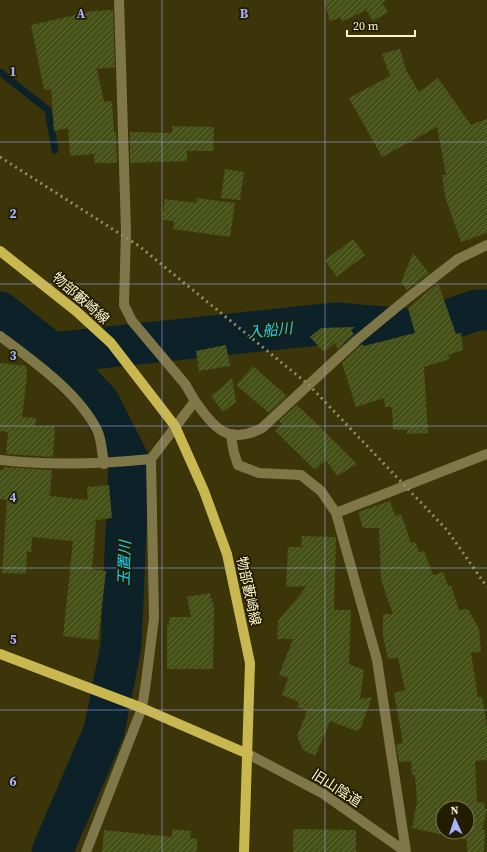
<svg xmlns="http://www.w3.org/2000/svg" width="487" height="852" viewBox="0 0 487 852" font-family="'Source Serif 4','Noto Sans JP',serif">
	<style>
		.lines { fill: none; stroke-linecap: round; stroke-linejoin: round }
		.stream { stroke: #0d2228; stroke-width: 7 }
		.river { stroke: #0d2228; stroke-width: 41 }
		.building { fill: url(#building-hatch); fill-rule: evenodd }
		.minor { stroke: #7f7748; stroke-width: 10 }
		.major { stroke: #c9b84f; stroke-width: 10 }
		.rail { stroke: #968f66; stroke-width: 3; stroke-dasharray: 2 4; stroke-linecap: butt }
		.grid { fill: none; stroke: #a9b0fc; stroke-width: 1; stroke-opacity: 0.55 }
		.labels { text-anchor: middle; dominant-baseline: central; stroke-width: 3.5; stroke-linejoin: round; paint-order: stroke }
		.street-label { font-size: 14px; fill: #fbf5ce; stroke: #221c00 }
		.water-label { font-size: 15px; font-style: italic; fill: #1bd3fd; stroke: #221c00 }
		.grid-label { font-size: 13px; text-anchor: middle; font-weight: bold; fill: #a9b0fc; stroke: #221c00; stroke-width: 3.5; stroke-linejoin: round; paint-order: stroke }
	</style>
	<defs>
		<pattern id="building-hatch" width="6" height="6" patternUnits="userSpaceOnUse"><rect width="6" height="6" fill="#445016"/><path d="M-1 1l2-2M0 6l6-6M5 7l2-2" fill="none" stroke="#606a37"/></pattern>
	</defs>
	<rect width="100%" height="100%" fill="#3c3509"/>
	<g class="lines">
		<path class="stream" d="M0 72 48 110 55 150"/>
		<path class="river" d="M0 312 52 353 99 402 129 461 121 646 104 731 52 852
			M52 353 336 323 409 329 448 320 477 310H487"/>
	</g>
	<path class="building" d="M324 0H387L382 2 388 12 373 21 366 10 342 22 340 17 330 22Z
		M113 10 115 67 97 69 104 102 112 101 114 132H116L117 163H94V154L70 156 68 128 54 131 51 89 44 90 31 25 93 11Z
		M400 49 406 70 419 92 438 78 471 125 487 119V233L461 242 445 196 442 175H446L437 127 382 157 349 98 390 76 382 54Z
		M172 126 214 127 213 151H187V161L130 163V132L172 133Z
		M225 169 244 172 240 200 221 198Z
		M197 198 235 203 230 237 173 229 174 221 162 220 165 199 196 203Z
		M353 239 365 255 337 277 325 260Z
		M413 253 429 273 407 290 401 282Z
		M438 283 456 334 461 333 463 350 448 355 450 359 424 367 428 433 407 434V430H393L392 407H385L384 398 356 407 342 363 362 344 364 346 415 333 408 308Z
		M355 327 351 330 354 334 338 349 335 343 324 352 310 337 321 328Z
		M226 345 230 366 199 371 196 351Z
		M0 363 26 366 27 376 22 417 36 418 35 426H55L53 457 6 454 8 432 0 431Z
		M253 366 287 396 269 413 236 385Z
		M232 378 236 402 223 412 211 396Z
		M297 405 316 423 357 464 337 476 326 460 315 470 275 431 282 424 279 421Z
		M4 467 52 470 50 496 88 500 87 487 109 485 112 518 96 520 92 569 106 571 98 640 63 636 73 541 32 537 31 552H27L26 574 2 573 7 500 0 499V470H4Z
		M390 501 395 516 401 514 411 543 415 542 419 552 424 551 433 575 443 572 448 586 451 585 459 610 468 609 479 629 481 652 471 653 478 697H482L487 727V760L475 761 477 802 485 803 484 808 487 809 482 830H485L484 852H467V840L463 839 412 828 417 802 415 775H412L411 761 399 762 396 744 403 743 394 693 405 690 398 658 388 659 383 636V614H393L381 580 379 528H363L358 512ZM443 808H467V832H443Z
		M302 536 336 537 334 610H351L349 664 364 670 360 699 372 697 360 730 358 729 357 731 330 721 315 756 303 750 297 736 307 711 297 707 299 702 282 695 288 678 279 675 293 639H277L278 621 307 586 286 587 288 547H301Z
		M210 593 214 608 213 669H167V625L169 624V617H191L187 597Z
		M172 829 191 831 190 838 197 839V852H102L104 830 172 837Z
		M293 829 356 830V852H293Z"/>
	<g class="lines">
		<path class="minor" d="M0 336C33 361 78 392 97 430 102 440 102 454 104 464
			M195 401C214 427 227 446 262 428L357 340 409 297 458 259 487 245
			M231 436 234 453 238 465 259 473 301 475 321 491 336 513 377 660 406 852
			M0 460C51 466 100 464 151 459
			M336 513 487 454
			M248 754 322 793 406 852
			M86 852 142 708 146 682 154 618 151 459 195 401 185 384 132 321 124 305 126 231 119 0"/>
		<path class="major" d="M0 251 76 311 111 343 175 426 204 491 227 554 250 663 244 852
			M0 654 142 708 248 754"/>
		<path class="rail" d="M0 157 139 246 309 385 447 530 487 587"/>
	</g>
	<path class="grid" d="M162 0V852M325 0V852M0 142H487M0 284H487M0 426H487M0 568H487M0 710H487"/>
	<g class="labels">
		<g class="street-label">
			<text transform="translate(81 298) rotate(41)">物部藪崎線</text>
			<text transform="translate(249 591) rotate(78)">物部藪崎線</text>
			<text transform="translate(337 788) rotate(33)">旧山陰道</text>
		</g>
		<g class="water-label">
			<text transform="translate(270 330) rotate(-6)">入船川</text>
			<text transform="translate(124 563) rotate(-88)">玉置川</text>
		</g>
	</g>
	<g class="grid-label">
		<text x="81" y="18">A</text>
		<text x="244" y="18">B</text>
		<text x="13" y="76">1</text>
		<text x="13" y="218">2</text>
		<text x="13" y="360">3</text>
		<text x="13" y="502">4</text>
		<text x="13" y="644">5</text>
		<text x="13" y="786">6</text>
	</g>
	<g transform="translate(455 820) rotate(357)"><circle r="19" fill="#221c00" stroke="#797352"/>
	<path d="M0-3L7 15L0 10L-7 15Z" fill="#a9b0fc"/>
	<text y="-6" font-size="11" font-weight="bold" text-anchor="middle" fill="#fbf5ce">N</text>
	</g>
	<path d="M347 30v6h68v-6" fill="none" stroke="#fbf5ce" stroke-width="2"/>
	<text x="353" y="30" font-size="12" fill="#fbf5ce" stroke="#221c00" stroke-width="3" paint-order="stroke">20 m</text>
</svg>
